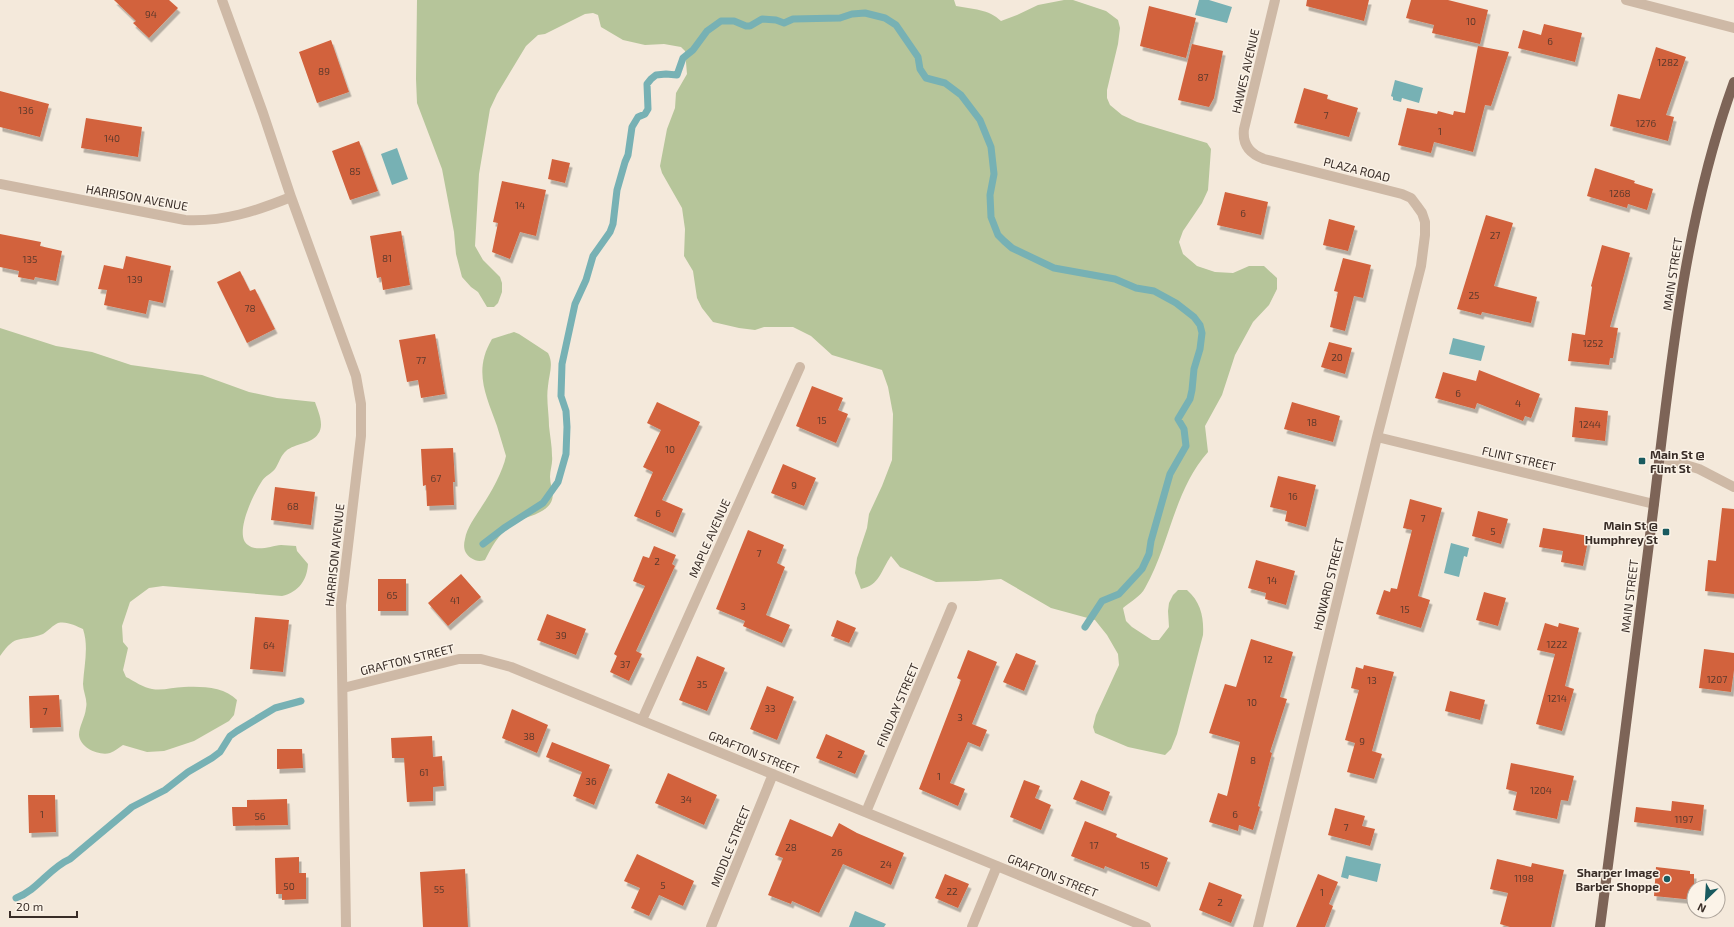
<svg xmlns="http://www.w3.org/2000/svg" width="1734" height="927" viewBox="0 0 1734 927" font-family="'Exo 2',sans-serif">
	<style>
		.green { fill: #b6c59a }
		.water { fill: #77b1b4 }
		.lines { fill: none; stroke-linecap: round; stroke-linejoin: round }
		.stream { stroke: #77b1b4; stroke-width: 7 }
		.building { fill: #d2623c; filter: url(#shadow) }
		.minor { stroke: #ceb9a6; stroke-width: 10 }
		.major { stroke: #7d6457; stroke-width: 10 }
		.poi-dot { fill: #195a5f; stroke: #fbf3e8; stroke-width: 1.5 }
		.labels { text-anchor: middle; dominant-baseline: central; stroke-width: 3; stroke-linejoin: round; paint-order: stroke }
		.number-label { font-size: 10px; fill: #5f3a2c }
		.street-label { font-size: 12px; fill: #392d27; stroke: #fbf3e8 }
		.poi-label { font-size: 12px; font-weight: bold; fill: #392d27; stroke: #fbf3e8; text-anchor: end }
	</style>
	<defs>
		<filter id="shadow"><feDropShadow dx="2.5" dy="4.5" stdDeviation="0" flood-color="#0004"/></filter>
	</defs>
	<rect width="100%" height="100%" fill="#f4e9db"/>
	<path class="green" d="M417 0H954L956 6C972 9 989 9 1001 21L1017 15 1038 5 1064 0H1073L1106 11 1118 20 1120 28 1118 44 1107 90V98L1110 105 1122 115 1137 122 1207 143 1211 149 1208 190 1202 203 1183 231 1179 242 1183 254 1197 266 1215 272 1233 273 1249 266H1264L1277 278V289L1269 305 1253 322 1235 355 1222 395 1205 426 1208 452C1174 490 1170 544 1145 588 1141 596 1130 602 1123 608L1126 621 1132 627 1152 640H1159L1169 627 1168 611 1169 603 1173 595 1178 590H1187C1201 602 1204 618 1203 635L1177 734 1171 749 1165 755 1128 747 1095 733 1093 727 1096 715 1119 665 1118 654 1107 635 1095 620 1051 608 1001 579 977 581 936 582 900 567 891 556C881 570 880 585 861 589L855 573 857 558 867 528 869 514 882 486 892 460 893 414 888 387 882 370 832 355 811 336 793 327H764L755 330 739 328 713 322 702 308 697 298 693 271 684 256 685 229 682 208 662 173 660 166 667 129 675 108 676 93 687 74 685 51 681 47 664 44 645 45 623 40 601 27 598 15 593 13 585 14 545 34 538 35 526 46 497 94 490 109 479 174 475 246 483 260 500 277 502 283V292L498 303 494 307H487L478 292 471 287 462 277 456 254 454 232 442 169 417 103 416 79Z
		M0 328 56 346 92 352 131 365 202 375 249 392 277 398 315 402C318 411 325 425 318 434 312 444 295 443 286 451 281 455 279 463 275 469 271 474 265 476 262 481 254 493 233 535 248 545 257 552 271 546 281 545 286 545 291 546 296 546L297 551 308 564C307 580 299 592 282 596L163 586 149 588 130 602 122 626 123 642 128 648 123 670 126 677C134 681 144 688 152 689 163 691 173 687 184 687 201 686 225 687 237 700L234 715 229 721 194 741 164 751 147 752 123 745C120 747 115 751 110 753 99 756 80 748 79 735 79 726 85 718 86 708 88 700 83 692 83 684 84 666 89 647 83 629 76 626 67 621 58 623 53 625 48 631 43 634 19 643 17 632 0 656Z
		M514 332 519 334 548 353C554 364 549 374 548 386 546 399 549 413 549 426 550 436 552 446 552 456 553 463 550 470 550 477 550 487 556 495 550 504 542 515 526 516 515 523 499 533 493 544 485 560 479 562 476 561 471 558 464 553 463 547 465 539 467 527 476 516 482 506 491 493 503 471 506 456 503 446 500 436 497 426 486 395 473 371 492 339Z"/>
	<path class="water" d="M1199 0H1209L1232 7 1227 23 1195 15Z
		M1395 80 1423 88 1419 103 1402 98 1401 102 1393 100V97L1391 96Z
		M397 148 408 179 392 185 381 154Z
		M1453 338 1485 346 1481 361 1449 354Z
		M1451 543 1469 548 1467 557 1464 556 1459 577 1444 573Z
		M1346 856 1381 864 1377 882 1349 875 1348 879 1341 877Z
		M855 911 886 924 884 927H849Z"/>
	<g class="lines">
		<path class="stream" d="M483 544 504 528 543 503 558 482 566 454 567 427 566 411 561 396 562 364 575 304 586 280 593 256 610 232 613 224 617 190 625 162 628 155 632 127 638 117 645 114 648 109 647 84 651 79 656 75 666 74 677 75 683 58 693 50 707 31 721 21H734L746 26H750L762 19 776 20 784 23 793 19 840 18 852 14 865 13 885 18 896 25 918 57 920 69 926 78 945 83 961 95 980 120 991 147 994 174 990 195 991 217 998 235 1004 241 1012 248 1054 268 1115 279 1136 288 1154 291 1176 303 1194 317 1200 325 1202 333 1200 349 1194 369 1192 390 1190 399 1178 419 1184 429 1186 446 1170 474 1151 541 1149 554 1142 569 1119 594 1102 601 1085 627
			M16 898C38 890 49 868 70 859L132 807 165 790 188 772 212 758 220 752 230 736 237 731 275 708 301 701"/>
	</g>
	<path class="building" d="M114 0H169L178 8 149 38 133 23 136 21Z
		M1307 0H1369L1364 21 1306 6Z
		M1411 0H1448L1488 10 1480 44 1432 33 1434 25 1406 18Z
		M1149 6 1196 18 1186 58 1140 46Z
		M1544 24 1582 33 1575 62 1518 48 1523 30 1541 35Z
		M331 40 349 92 317 103 299 52Z
		M1192 44 1223 51 1214 98 1209 107 1178 100Z
		M1478 46 1509 52 1491 106 1485 105 1473 152 1434 142 1431 153 1398 145 1407 108 1437 114 1438 111 1453 115 1454 111 1465 113Z
		M1656 47 1686 57 1666 115 1674 117 1668 141 1610 126 1618 94 1640 99Z
		M1304 88 1328 95 1327 99 1358 108 1349 137 1294 123Z
		M0 91 49 104 40 137 0 127Z
		M86 118 142 127 138 157 81 148Z
		M359 141 378 191 350 200 332 151Z
		M552 159 570 163 565 183 548 179Z
		M1595 168 1635 181 1634 183 1653 189 1647 210 1628 204 1627 208 1587 196Z
		M502 181 546 190 536 236 520 232 510 259 492 252 498 223 493 222Z
		M1225 192 1268 202 1261 235 1217 225Z
		M1486 215 1513 223 1494 286 1537 297 1531 323 1482 312 1481 315 1457 309Z
		M1329 219 1355 226 1348 251 1323 245Z
		M401 231 410 285 383 290 381 277 377 278 370 236Z
		M0 234 41 242 40 246 62 251 56 281 35 277 34 280 18 277 19 271 0 267Z
		M1602 245 1630 253 1610 327 1618 328 1613 358H1610L1609 365 1568 361 1572 333 1585 335 1592 287 1591 286Z
		M126 256 171 266 163 303 149 300 146 314 104 305 107 290 98 289 104 265 123 269Z
		M1343 258 1371 265 1363 298 1354 296 1345 331 1330 327 1338 292 1334 291Z
		M240 271 250 291 255 289 275 329 247 343 217 282Z
		M435 334 445 394 421 398 418 380 407 382 399 340Z
		M1329 342 1352 348 1345 374 1321 367Z
		M1479 370 1540 394 1531 418 1525 416 1523 421 1477 403 1475 409 1435 398 1443 372 1476 381Z
		M812 386 843 398 838 410 848 414 836 443 796 426Z
		M657 402 700 422 662 500 683 509 673 533 634 516 653 472 643 467 661 430 647 423Z
		M1292 402 1340 416 1333 442 1284 429Z
		M1575 407 1608 411 1605 441 1572 437Z
		M453 448 455 482H453L454 505 427 506 426 485 423 486 421 449Z
		M783 464 816 478 804 506 771 493Z
		M1278 476 1316 485 1306 527 1285 521 1287 511 1270 507Z
		M275 487 315 492 311 525 271 520Z
		M1410 499 1442 508 1418 596 1430 600 1421 628 1376 614 1384 590 1390 592 1391 588 1397 589 1412 530 1403 528Z
		M1722 508 1734 509V594L1705 591 1708 560 1716 561Z
		M1478 511 1508 519 1501 544 1472 536Z
		M1543 528 1589 536 1583 566 1561 562 1563 551 1539 547Z
		M748 530 784 545 777 563 785 567 766 615 790 625 782 643 743 626 745 621 716 609Z
		M654 546 676 555 672 564 675 566 636 651 642 654 629 681 610 672 617 656 614 654 645 586 633 581 643 556 649 558Z
		M1256 560 1295 571 1286 605 1265 599 1266 593 1248 588Z
		M461 574 481 597 448 626 428 603Z
		M378 579H406V611H378Z
		M1484 592 1506 598 1498 626 1476 620Z
		M547 614 586 629 576 655 537 640Z
		M255 617 289 620 283 672 250 669Z
		M837 620 856 628 849 643 831 636Z
		M1545 623 1558 627 1559 623 1579 628 1565 686 1574 689 1562 731 1536 724 1555 654 1537 650Z
		M1251 639 1293 652 1280 697 1287 699 1270 752 1272 753 1258 806 1260 807 1253 830 1239 825 1238 831 1209 822 1218 793 1227 796 1240 742 1209 733 1225 684 1236 687Z
		M1704 649 1734 653V670L1731 692 1699 688Z
		M968 650 997 662 972 724 987 730 980 747 968 742 950 783 965 789 958 806 919 789 961 680 957 678Z
		M1016 653 1036 661 1024 691 1003 682Z
		M697 656 725 668 707 711 679 700Z
		M1364 665 1394 672 1372 751 1382 754 1374 779 1347 772 1355 743 1345 740 1359 690 1351 688 1356 667 1363 669Z
		M767 686 794 697 777 740 750 729Z
		M1450 691 1485 700 1480 720 1445 711Z
		M59 695 61 727 30 728 29 696Z
		M512 709 548 725 537 753 502 738Z
		M826 734 865 751 855 774 816 758Z
		M432 736 433 757 442 756 444 786 433 787V801L407 802 404 758H392L391 738Z
		M552 742 610 765 594 805 573 796 582 772 546 757Z
		M277 749H302L303 768 277 769Z
		M1511 763 1574 776 1568 801 1561 800 1557 819 1513 810 1517 792 1506 789Z
		M668 773 717 795 704 825 655 803Z
		M1024 780 1040 786 1035 798 1051 805 1041 830 1010 817Z
		M1081 780 1110 792 1103 811 1073 799Z
		M28 795H55L56 832 29 833Z
		M287 799 288 825 233 826 232 807H247V800Z
		M1672 801 1704 805 1701 831 1634 822 1636 807 1671 811Z
		M1335 808 1365 816 1362 826 1375 829 1370 846 1328 835Z
		M790 819 832 837 839 823 857 833 904 853 891 885 843 864 819 913 792 901 791 904 768 895 783 858 775 855Z
		M1085 821 1117 834 1116 837 1168 858 1157 887 1105 866 1104 869 1071 856Z
		M637 854 694 881 683 906 659 895 649 916 631 908 640 888 624 881Z
		M299 857V873H306V899L282 900V894H276L275 858Z
		M1497 859 1531 867 1532 863 1564 870 1551 927H1510L1500 924 1508 893 1490 889Z
		M1656 867 1690 871V874H1694V900L1654 896Z
		M465 869 468 927H423L420 872Z
		M945 874 969 884 958 908 935 898Z
		M1318 874 1338 882 1329 904 1333 906 1325 927H1296Z
		M1209 882 1242 895 1231 923 1199 910Z"/>
	<g class="lines">
		<path class="minor" d="M1626 0 1734 28
			M0 184 185 220C224 222 256 211 291 197L263 113 222 0
			M291 197 356 376 361 404V436L341 605 346 927
			M1377 437 1654 504
			M1659 457 1699 469 1734 487
			M343 688 459 659H481L511 667 1146 927
			M642 720 800 367
			M866 812 952 607
			M711 927 773 774
			M972 927 997 866
			M1258 927 1377 437 1421 266 1425 235V222L1422 213 1417 206 1411 198 1402 194 1264 159C1250 154 1242 145 1244 129L1275 0"/>
		<path class="major" d="M1600 927C1618 786 1637 645 1654 504 1671 362 1685 217 1734 82"/>
	</g>
	<g class="poi-dot">
		<rect x="1638" y="457" width="8" height="8" rx="2"/>
		<rect x="1662" y="528" width="8" height="8" rx="2"/>
		<circle cx="1667" cy="879" r="4"/>
	</g>
	<g class="labels">
		<g class="number-label">
			<text x="151" y="14">94</text>
			<text x="1471" y="21">10</text>
			<text x="1550" y="41">6</text>
			<text x="1668" y="62">1282</text>
			<text x="324" y="71">89</text>
			<text x="1203" y="77">87</text>
			<text x="26" y="110">136</text>
			<text x="1326" y="115">7</text>
			<text x="1646" y="123">1276</text>
			<text x="1440" y="131">1</text>
			<text x="112" y="138">140</text>
			<text x="355" y="171">85</text>
			<text x="1620" y="193">1268</text>
			<text x="520" y="205">14</text>
			<text x="1243" y="213">6</text>
			<text x="1495" y="235">27</text>
			<text x="387" y="258">81</text>
			<text x="30" y="259">135</text>
			<text x="135" y="279">139</text>
			<text x="1474" y="295">25</text>
			<text x="250" y="308">78</text>
			<text x="1593" y="343">1252</text>
			<text x="1337" y="357">20</text>
			<text x="421" y="360">77</text>
			<text x="1458" y="393">6</text>
			<text x="1518" y="403">4</text>
			<text x="822" y="420">15</text>
			<text x="1312" y="422">18</text>
			<text x="1590" y="424">1244</text>
			<text x="670" y="449">10</text>
			<text x="436" y="478">67</text>
			<text x="794" y="485">9</text>
			<text x="1293" y="496">16</text>
			<text x="293" y="506">68</text>
			<text x="658" y="513">6</text>
			<text x="1423" y="518">7</text>
			<text x="1493" y="531">5</text>
			<text x="759" y="553">7</text>
			<text x="657" y="561">2</text>
			<text x="1272" y="580">14</text>
			<text x="392" y="595">65</text>
			<text x="455" y="600">41</text>
			<text x="743" y="606">3</text>
			<text x="1405" y="609">15</text>
			<text x="561" y="635">39</text>
			<text x="1557" y="644">1222</text>
			<text x="269" y="645">64</text>
			<text x="1268" y="659">12</text>
			<text x="625" y="664">37</text>
			<text x="1717" y="679">1207</text>
			<text x="1372" y="680">13</text>
			<text x="702" y="684">35</text>
			<text x="1557" y="698">1214</text>
			<text x="1252" y="702">10</text>
			<text x="770" y="708">33</text>
			<text x="45" y="711">7</text>
			<text x="960" y="717">3</text>
			<text x="529" y="736">38</text>
			<text x="1362" y="741">9</text>
			<text x="840" y="754">2</text>
			<text x="1253" y="760">8</text>
			<text x="424" y="772">61</text>
			<text x="939" y="776">1</text>
			<text x="591" y="781">36</text>
			<text x="1541" y="790">1204</text>
			<text x="686" y="799">34</text>
			<text x="42" y="814">1</text>
			<text x="1235" y="814">6</text>
			<text x="260" y="816">56</text>
			<text x="1684" y="819">1197</text>
			<text x="1346" y="827">7</text>
			<text x="1094" y="845">17</text>
			<text x="791" y="847">28</text>
			<text x="837" y="852">26</text>
			<text x="886" y="864">24</text>
			<text x="1145" y="865">15</text>
			<text x="1524" y="878">1198</text>
			<text x="663" y="885">5</text>
			<text x="289" y="886">50</text>
			<text x="439" y="889">55</text>
			<text x="952" y="891">22</text>
			<text x="1322" y="892">1</text>
			<text x="1220" y="902">2</text>
		</g>
		<g class="street-label">
			<text transform="translate(1245 71) rotate(-77)">HAWES AVENUE</text>
			<text transform="translate(1357 169) rotate(14)">PLAZA ROAD</text>
			<text transform="translate(137 197) rotate(10)">HARRISON AVENUE</text>
			<text transform="translate(1672 274) rotate(-81)">MAIN STREET</text>
			<text transform="translate(1519 458) rotate(13)">FLINT STREET</text>
			<text transform="translate(709 538) rotate(-66)">MAPLE AVENUE</text>
			<text transform="translate(334 555) rotate(-84)">HARRISON AVENUE</text>
			<text transform="translate(1328 584) rotate(-76)">HOWARD STREET</text>
			<text transform="translate(1629 596) rotate(-83)">MAIN STREET</text>
			<text transform="translate(407 659) rotate(-14)">GRAFTON STREET</text>
			<text transform="translate(897 705) rotate(-67)">FINDLAY STREET</text>
			<text transform="translate(754 752) rotate(22)">GRAFTON STREET</text>
			<text transform="translate(730 846) rotate(-68)">MIDDLE STREET</text>
			<text transform="translate(1053 875) rotate(22)">GRAFTON STREET</text>
		</g>
		<g class="poi-label">
			<text x="1650" y="454" text-anchor="start">Main St @<tspan x="1650" dy="14">Flint St</tspan></text>
			<text x="1658" y="525">Main St @<tspan x="1658" dy="14">Humphrey St</tspan></text>
			<text x="1659" y="872">Sharper Image<tspan x="1659" dy="14">Barber Shoppe</tspan></text>
		</g>
	</g>
	<g transform="translate(1706 899) rotate(205)"><circle r="19" fill="#fbf3e8" stroke="#ada49b"/>
	<path d="M0-3L7 15L0 10L-7 15Z" fill="#195a5f"/>
	<text y="-6" font-size="11" font-weight="bold" text-anchor="middle" fill="#392d27">N</text>
	</g>
	<path d="M10 911v6h67v-6" fill="none" stroke="#392d27" stroke-width="2"/>
	<text x="16" y="911" font-size="12" fill="#392d27" stroke="#fbf3e8" stroke-width="3" paint-order="stroke">20 m</text>
</svg>
